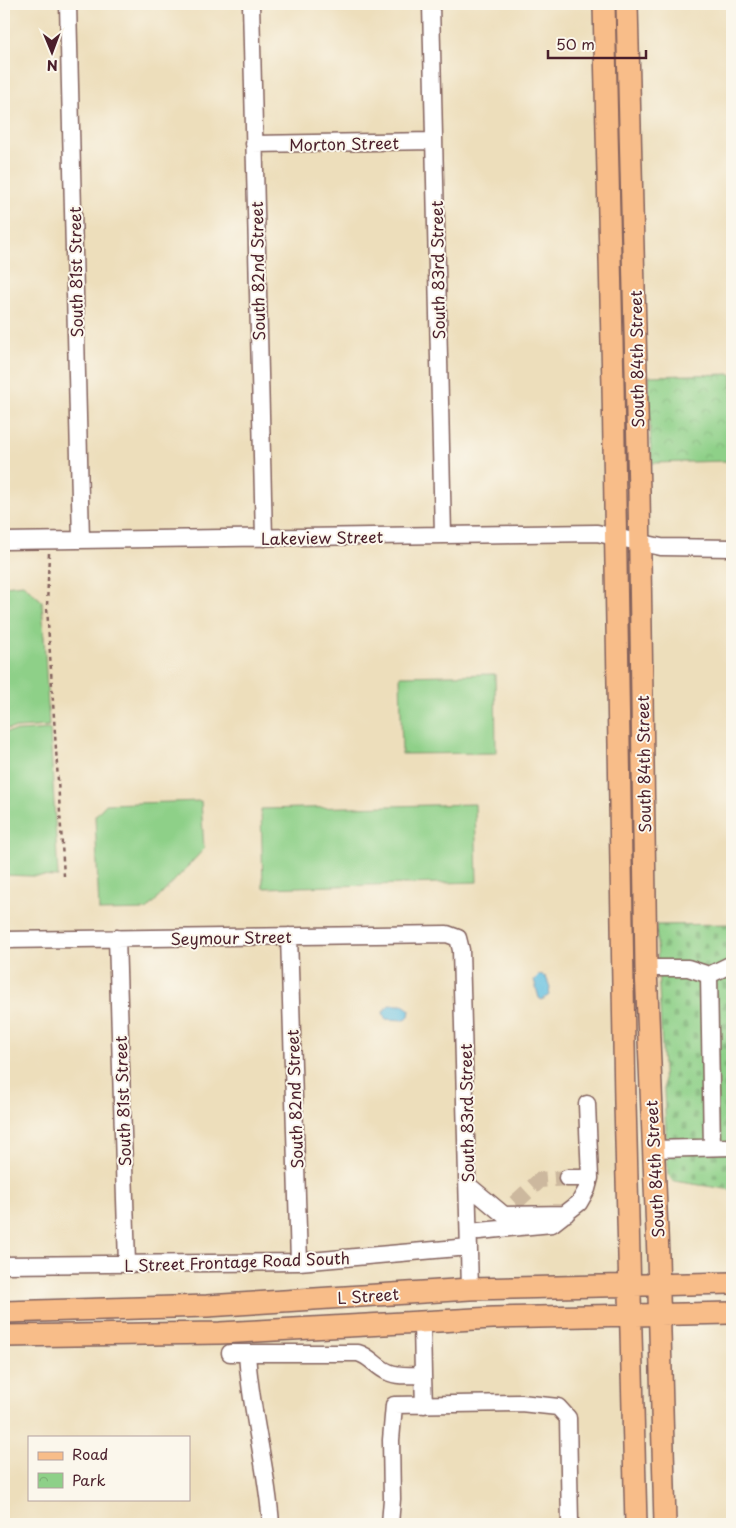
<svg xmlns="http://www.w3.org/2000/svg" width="736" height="1528" viewBox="0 0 736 1528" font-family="'Playpen Sans',sans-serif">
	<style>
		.grass { fill: #8ed088; stroke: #6c785a }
		.cemetery { fill: url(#cemetery-stones); stroke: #6c785a }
		.park { fill: url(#park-crowns); stroke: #6c785a }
		.water { fill: #62bfe0; stroke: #566f86 }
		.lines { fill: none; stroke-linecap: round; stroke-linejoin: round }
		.minor-tunnel { stroke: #ccb89e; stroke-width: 16; stroke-dasharray: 16 8; stroke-linecap: butt }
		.minor-casing { stroke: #83625d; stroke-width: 19 }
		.major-casing { stroke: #83625d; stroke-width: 24 }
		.path { stroke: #83625d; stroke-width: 2.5; stroke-dasharray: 4 4; stroke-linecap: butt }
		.minor { stroke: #fff; stroke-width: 16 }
		.major { stroke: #f8bd89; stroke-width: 21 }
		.labels { text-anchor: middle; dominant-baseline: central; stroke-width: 4; stroke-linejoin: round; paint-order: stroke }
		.street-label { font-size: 16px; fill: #4a1f2b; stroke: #fbf7ec }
	</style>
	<defs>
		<pattern id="cemetery-stones" width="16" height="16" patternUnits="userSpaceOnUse" patternTransform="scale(1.25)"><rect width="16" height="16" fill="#8ed088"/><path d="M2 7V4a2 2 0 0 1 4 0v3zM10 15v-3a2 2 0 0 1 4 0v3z" fill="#7cb276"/></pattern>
		<pattern id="park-crowns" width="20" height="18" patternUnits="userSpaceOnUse" patternTransform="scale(1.25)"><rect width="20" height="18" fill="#8ed088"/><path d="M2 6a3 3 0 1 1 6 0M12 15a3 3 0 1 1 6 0" fill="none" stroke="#7cb276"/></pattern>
	</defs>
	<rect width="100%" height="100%" fill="#fbf7ec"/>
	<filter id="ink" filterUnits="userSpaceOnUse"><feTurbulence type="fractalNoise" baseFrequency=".02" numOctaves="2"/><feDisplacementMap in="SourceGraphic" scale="10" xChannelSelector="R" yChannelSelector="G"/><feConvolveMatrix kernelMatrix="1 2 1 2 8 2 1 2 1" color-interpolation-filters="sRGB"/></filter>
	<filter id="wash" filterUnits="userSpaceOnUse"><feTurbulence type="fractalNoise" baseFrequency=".0096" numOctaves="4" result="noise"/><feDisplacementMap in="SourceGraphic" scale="20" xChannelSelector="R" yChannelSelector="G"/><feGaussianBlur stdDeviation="1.12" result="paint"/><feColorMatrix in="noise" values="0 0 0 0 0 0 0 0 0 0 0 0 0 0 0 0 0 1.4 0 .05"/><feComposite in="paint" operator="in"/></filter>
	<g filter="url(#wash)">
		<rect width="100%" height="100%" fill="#eddebb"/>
		<path class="grass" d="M23 584 42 601 49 726 4 729V586Z
			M495 674 496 753 402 754 400 676Z
			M50 729 58 877 4 875V732Z
			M201 801 204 849 147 910 99 911 95 816 106 804Z
			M475 804 477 882 263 888 261 809Z"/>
		<path class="cemetery" d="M732 924V1190L674 1181 668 1175 656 925Z"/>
		<path class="park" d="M732 374V472L726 461 651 463 649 376Z"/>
		<path class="water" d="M539 975 546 977 550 987 549 995 542 1000 539 998 534 980Z
			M389 1005H403L410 1010 409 1016 405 1020 385 1019 383 1012Z"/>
	</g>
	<g filter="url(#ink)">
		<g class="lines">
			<path class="minor-tunnel" d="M515 1203 540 1180 567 1178"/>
			<g class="minor-casing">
				<path id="minor" d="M68 4 81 540
					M251 4 264 538
					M431 4 443 535
					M254 144 433 141
					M4 541 597 533 661 547 732 548
					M289 936 299 1262
					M117 938 127 1264
					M4 940 447 934 458 938 461 950 470 1289
					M646 968H688L709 975
					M712 1147 709 975 732 964
					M654 1149 732 1147
					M567 1178H590
					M468 1185 504 1215 566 1214
					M469 1232 552 1224 579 1203 587 1189 590 1178 587 1104
					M4 1265 299 1262 469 1247
					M230 1353H358C370 1356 376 1367 388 1372 398 1377 412 1375 423 1375L422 1322
					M247 1353C250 1410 267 1466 271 1524
					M423 1375 424 1405
					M390 1524 392 1499 391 1440 394 1405 521 1403 558 1407 568 1418 570 1524"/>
			</g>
			<g class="major-casing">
				<path id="major" d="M604 4 613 385 625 1103 636 1524
					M627 4 639 492 646 968 658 1256 665 1524
					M4 1312 207 1306 470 1289 732 1283
					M4 1336 220 1333 493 1318 732 1313"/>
			</g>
			<path class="path" d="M49 553 47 607 64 876"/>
			<use href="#minor" class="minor"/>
			<use href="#major" class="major"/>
		</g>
	</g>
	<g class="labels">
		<g class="street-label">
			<text transform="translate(344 143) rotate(-1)">Morton Street</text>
			<text transform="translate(437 270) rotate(-91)">South 83rd Street</text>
			<text transform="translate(257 271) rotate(-91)">South 82nd Street</text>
			<text transform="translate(75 272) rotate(-91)">South 81st Street</text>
			<text transform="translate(636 359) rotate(-91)">South 84th Street</text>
			<text transform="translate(322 537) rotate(-1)">Lakeview Street</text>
			<text transform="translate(643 764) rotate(-91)">South 84th Street</text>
			<text transform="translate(231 937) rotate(-1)">Seymour Street</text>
			<text transform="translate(294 1099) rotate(-92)">South 82nd Street</text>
			<text transform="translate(122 1101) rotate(-92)">South 81st Street</text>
			<text transform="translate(466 1113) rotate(-91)">South 83rd Street</text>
			<text transform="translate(654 1169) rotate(-93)">South 84th Street</text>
			<text transform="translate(237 1261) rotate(-2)">L Street Frontage Road South</text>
			<text transform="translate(368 1295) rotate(-4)">L Street</text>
		</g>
	</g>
	<rect width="736" height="1528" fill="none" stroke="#fbf7ec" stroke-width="20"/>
	<rect x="28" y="1436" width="162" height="65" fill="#fbf7ec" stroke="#b4a19f"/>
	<rect x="38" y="1452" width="25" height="8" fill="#f8bd89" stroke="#b4a19f"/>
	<text x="72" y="1460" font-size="15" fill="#4a1f2b">Road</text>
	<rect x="38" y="1473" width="25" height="15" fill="url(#park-crowns)" stroke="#b4a19f"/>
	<text x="72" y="1486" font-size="15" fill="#4a1f2b">Park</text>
	<g transform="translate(52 52) rotate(179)" stroke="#fbf7ec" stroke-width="4" paint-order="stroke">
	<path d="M0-4L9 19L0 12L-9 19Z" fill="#4a1f2b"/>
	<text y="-8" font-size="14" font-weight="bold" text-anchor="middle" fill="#4a1f2b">N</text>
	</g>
	<path d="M548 50v8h98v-8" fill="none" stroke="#4a1f2b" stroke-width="2.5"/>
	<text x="556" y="50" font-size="15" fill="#4a1f2b" stroke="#fbf7ec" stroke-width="4" paint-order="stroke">50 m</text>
</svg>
